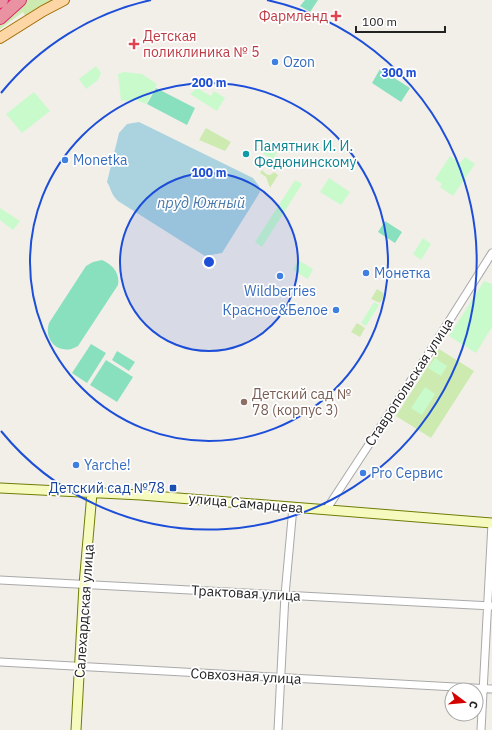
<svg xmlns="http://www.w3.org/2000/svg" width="492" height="730" viewBox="0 0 492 730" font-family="'IBM Plex Sans',sans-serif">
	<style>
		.grass { fill: #cdebb0 }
		.park { fill: #c8facc }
		.pitch { fill: #88e0be }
		.water { fill: #aad3df }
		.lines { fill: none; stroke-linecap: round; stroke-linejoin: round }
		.street-casing { stroke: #a9a9a9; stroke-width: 9 }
		.secondary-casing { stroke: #707d05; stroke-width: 11 }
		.primary-casing { stroke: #a06b00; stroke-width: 12 }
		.highway-casing { stroke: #dc2a67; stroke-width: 14 }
		.street { stroke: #fff; stroke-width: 7 }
		.secondary { stroke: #f7fabf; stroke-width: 9 }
		.primary { stroke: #fcd6a4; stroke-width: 10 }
		.highway { stroke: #e892a2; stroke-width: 12 }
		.ring { fill: none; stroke: #1d4ed8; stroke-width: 2 }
		.health-dot { fill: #e0444e; stroke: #fff; stroke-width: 1.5 }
		.shop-dot { fill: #3f7fe0; stroke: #fff; stroke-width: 1.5 }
		.culture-dot { fill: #0f9aa8; stroke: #fff; stroke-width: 1.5 }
		.education-dot { fill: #8d6e63; stroke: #fff; stroke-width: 1.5 }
		.transit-dot { fill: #1a4fb4; stroke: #fff; stroke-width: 1.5 }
		.labels { text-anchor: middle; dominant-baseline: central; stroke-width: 3.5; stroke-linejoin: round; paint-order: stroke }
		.health-label { font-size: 14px; fill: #be3a42; stroke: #fff; text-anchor: end }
		.shop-label { font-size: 14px; fill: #366cbe; stroke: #fff; text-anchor: start }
		.culture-label { font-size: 14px; fill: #0d838f; stroke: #fff; text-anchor: start }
		.street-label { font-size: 14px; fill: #222; stroke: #fff }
		.education-label { font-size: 14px; fill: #785e54; stroke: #fff; text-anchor: start }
		.transit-label { font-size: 14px; fill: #164399; stroke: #fff; text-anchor: end }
		.water-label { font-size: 15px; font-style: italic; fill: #4a7aab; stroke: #fff }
		.centre { fill: #1d4ed8; stroke: #fff; stroke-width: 2 }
		.ring-label { font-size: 12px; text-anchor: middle; font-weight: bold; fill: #1d4ed8; stroke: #fff; stroke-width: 3.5; stroke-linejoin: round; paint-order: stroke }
	</style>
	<rect width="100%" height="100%" fill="#f2efe9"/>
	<path class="grass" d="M27 0H56L25 16 23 12 0 29V24Z
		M206 128 231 142 225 151 199 140Z
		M262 170 266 174 270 175 274 172 278 175 270 188 266 177 260 173Z
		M377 289 385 294 380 303 371 299Z
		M357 323 365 328 360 337 351 332Z
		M439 349 474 371 431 438 396 416Z"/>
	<path class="park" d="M96 66 101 73 98 80 86 89 79 79Z
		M124 72 142 74 157 84 146 104 136 100 121 101 118 74Z
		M197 88 211 96 214 91 225 98 217 111 190 94Z
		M34 92 50 111 22 133 6 114Z
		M271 141 281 146 273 159 263 154Z
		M450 156 460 163 465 157 475 164 453 196 440 187 442 184 435 179Z
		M329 178 350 192 341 205 320 192Z
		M295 180 302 184 262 247 255 242Z
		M0 208 20 221 13 230 0 220Z
		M423 238 431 244 421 260 413 254Z
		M298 260 313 269 308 279 293 270Z
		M484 281 492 284V327L476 353 449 336Z
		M374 302 379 305 366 326 361 323Z
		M435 358 447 366 441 376 428 368Z
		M425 387 435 394 422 415 411 408Z"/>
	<path class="pitch" d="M305 0H318L310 12 300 6Z
		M380 69 410 88 401 102 372 83Z
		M156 88 195 108 187 125 147 104Z
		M385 221 402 232 395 243 378 232Z
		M102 260C113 265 120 273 118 285L78 346C60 357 43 341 49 323L86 266 93 262Z
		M91 344 106 353 87 383 72 373Z
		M117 351 135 362 129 371 112 360Z
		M106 360 133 377 117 402 90 385Z"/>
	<path class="water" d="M139 122 253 178 259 186 260 192 222 253 205 256 118 201C110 193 112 190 107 182L119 133 127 124Z"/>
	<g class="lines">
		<g class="street-casing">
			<path id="street" d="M326 510 427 356 492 253
				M0 580 492 606
				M0 662 492 689
				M278 730 285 595 293 507
				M481 730 492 523"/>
		</g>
		<g class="secondary-casing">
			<path id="secondary" d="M0 488 141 495 492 523
				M76 730 84 585 92 493"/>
		</g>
		<g class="primary-casing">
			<path id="primary" d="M0 38 43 11 64 0"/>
		</g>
		<g class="highway-casing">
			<path id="highway" d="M0 2 2 0
				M0 18 20 0"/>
		</g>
		<use href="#street" class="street"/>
		<use href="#secondary" class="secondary"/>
		<use href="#primary" class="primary"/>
		<use href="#highway" class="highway"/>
	</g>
	<circle cx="209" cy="262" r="89" fill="#1d4ed8" fill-opacity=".12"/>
	<g class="ring">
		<circle cx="209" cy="262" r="89"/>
		<circle cx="209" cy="262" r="179"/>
		<path d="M1 93A268 268 0 0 1 151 0M267 0A268 268 0 1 1 1 431"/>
	</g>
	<g class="health-dot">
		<path d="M334 10h4v4h4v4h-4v4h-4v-4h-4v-4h4z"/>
		<path d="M132 38h4v4h4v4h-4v4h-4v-4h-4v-4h4z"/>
	</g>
	<g class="shop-dot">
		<circle cx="275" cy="62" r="4"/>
		<circle cx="65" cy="160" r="4"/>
		<circle cx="366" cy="273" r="4"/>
		<circle cx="280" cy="276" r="4"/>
		<circle cx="336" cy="310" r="4"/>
		<circle cx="76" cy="465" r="4"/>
		<circle cx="363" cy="473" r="4"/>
	</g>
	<circle class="culture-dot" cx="246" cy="154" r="4"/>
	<circle class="education-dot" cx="244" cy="402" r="4"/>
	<rect class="transit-dot" x="169" y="484" width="8" height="8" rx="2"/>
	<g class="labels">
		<g class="health-label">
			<text x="328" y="16">Фармленд</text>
			<text x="143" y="36" text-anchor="start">Детская<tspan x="143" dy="16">поликлиника № 5</tspan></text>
		</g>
		<g class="shop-label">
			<text x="283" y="62">Ozon</text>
			<text x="73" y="160">Monetka</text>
			<text x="374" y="273">Монетка</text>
			<text x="280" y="291" text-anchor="middle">Wildberries</text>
			<text x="328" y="310" text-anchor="end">Красное&amp;Белое</text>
			<text x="84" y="465">Yarche!</text>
			<text x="371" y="473">Pro Сервис</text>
		</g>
		<g class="culture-label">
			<text x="254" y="146">Памятник И. И.<tspan x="254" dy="16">Федюнинскому</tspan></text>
		</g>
		<g class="street-label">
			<text transform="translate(409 382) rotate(-57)">Ставропольская улица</text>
			<text transform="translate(246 503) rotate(5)">улица Самарцева</text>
			<text transform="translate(246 593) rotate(3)">Трактовая улица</text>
			<text transform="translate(84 611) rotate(-86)">Салехардская улица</text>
			<text transform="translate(246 676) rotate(3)">Совхозная улица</text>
		</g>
		<g class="education-label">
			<text x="252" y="394">Детский сад №<tspan x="252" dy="16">78 (корпус 3)</tspan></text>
		</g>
		<g class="transit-label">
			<text x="165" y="488">Детский сад №78</text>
		</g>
		<g class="water-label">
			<text x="201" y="202">пруд Южный</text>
		</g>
	</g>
	<circle cx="209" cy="262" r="6" class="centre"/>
	<g class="ring-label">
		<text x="399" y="77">300 m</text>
		<text x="209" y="87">200 m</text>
		<text x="209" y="177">100 m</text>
	</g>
	<g transform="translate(464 702) rotate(106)"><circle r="19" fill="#ffffff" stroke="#a7a7a7"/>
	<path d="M0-3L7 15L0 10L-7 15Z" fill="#d40000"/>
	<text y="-6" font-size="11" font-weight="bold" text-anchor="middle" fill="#222222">С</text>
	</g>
	<path d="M356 26v6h89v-6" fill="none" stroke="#222222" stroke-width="2"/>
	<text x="362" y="26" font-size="12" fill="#222222" stroke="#ffffff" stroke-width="3" paint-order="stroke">100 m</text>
</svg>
